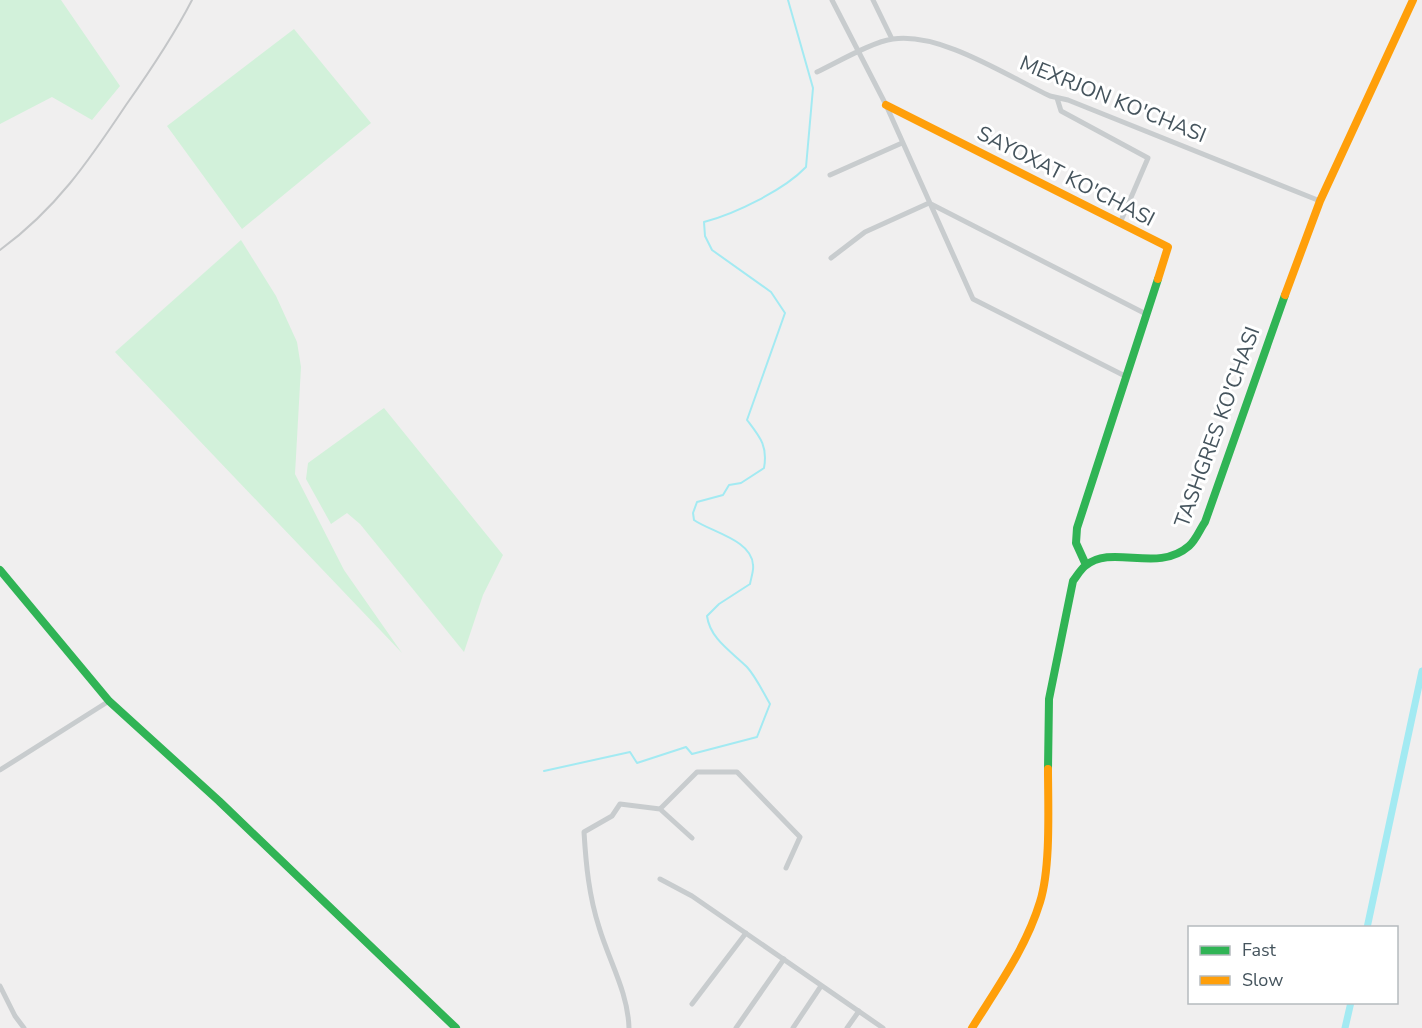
<svg xmlns="http://www.w3.org/2000/svg" width="1422" height="1028" viewBox="0 0 1422 1028" font-family="'Nunito Sans',sans-serif">
	<style>
		.green { fill: #d2f1da }
		.lines { fill: none; stroke-linecap: round; stroke-linejoin: round }
		.stream { stroke: #a3eaf2; stroke-width: 2 }
		.canal { stroke: #a3eaf2; stroke-width: 7 }
		.street { stroke: #c8ccce; stroke-width: 5 }
		.fast { stroke: #30b455; stroke-width: 8 }
		.slow { stroke: #ff9f0a; stroke-width: 8 }
		.rail { stroke: #c4c6c8; stroke-width: 2 }
		.labels { text-anchor: middle; dominant-baseline: central; stroke-width: 6; stroke-linejoin: round; paint-order: stroke }
		.street-label { font-size: 21px; fill: #45545d; stroke: #fff }
	</style>
	<rect width="100%" height="100%" fill="#f0efef"/>
	<path class="green" d="M0 0H61L120 86 92 120 52 97 0 124Z
		M294 29 371 123 242 229 167 126Z
		M241 240 276 296 297 342 301 367 295 474 344 570 402 653 115 352Z
		M384 408 503 555 483 595 464 652 360 524 347 513 331 524 306 479 308 463Z"/>
	<g class="lines">
		<path class="stream" d="M544 771 630 752 637 763 686 747 692 754 757 737 770 704C763 692 756 677 747 667 732 652 710 639 707 616L719 604 750 584C751 578 754 570 753 565 752 540 711 532 694 520L693 513 697 502 723 495 729 485 741 483 764 468C768 446 760 437 747 420L785 313 771 292 712 250 705 236 704 222C735 214 784 190 806 167L813 88 788 0"/>
		<path class="canal" d="M1367 928 1422 671
			M1345 1028 1351 1002"/>
		<path class="street" d="M832 0 886 105 973 299 1125 376
			M873 0 892 39
			M817 72C836 63 874 41 893 39 941 32 1007 76 1050 96L1068 100 1320 201
			M1057 98 1061 111 1148 158 1120 223
			M830 175 902 143
			M831 258 865 232 929 203 1146 314
			M0 770 109 701
			M660 809 697 772H737L800 837 786 868
			M660 879 692 896 883 1028
			M0 986 15 1016 24 1028
			M692 1004 746 933
			M629 1028C628 992 609 961 599 927 589 896 586 865 584 832L612 816 620 804 660 809 692 838
			M736 1028 784 959
			M793 1028 821 986
			M847 1028 859 1011"/>
		<path class="fast" d="M1086 565 1076 543 1077 528 1158 279
			M0 570 109 701 219 801 456 1028
			M1048 769 1049 699 1073 581C1077 576 1080 570 1085 566 1112 543 1157 574 1189 546 1196 540 1200 529 1205 522L1285 295"/>
		<path class="slow" d="M886 105 1168 247 1158 279
			M1285 295 1320 201 1413 0
			M972 1028C997 988 1026 948 1040 902 1051 867 1048 806 1048 769"/>
		<path class="rail" d="M0 250C56 209 88 162 126 105 150 71 173 37 192 0"/>
	</g>
	<g class="labels">
		<g class="street-label">
			<text transform="translate(1113 99) rotate(22)">MEXRJON KO'CHASI</text>
			<text transform="translate(1066 176) rotate(27)">SAYOXAT KO'CHASI</text>
			<text transform="translate(1217 427) rotate(-70)">TASHGRES KO'CHASI</text>
		</g>
	</g>
	<rect x="1188" y="926" width="210" height="78" fill="#ffffff" stroke="#b5bbbe" stroke-width="1.5"/>
	<rect x="1200" y="946" width="30" height="9" fill="#30b455" stroke="#b5bbbe" stroke-width="1.5"/>
	<text x="1242" y="956" font-size="18" fill="#45545d">Fast</text>
	<rect x="1200" y="976" width="30" height="9" fill="#ff9f0a" stroke="#b5bbbe" stroke-width="1.5"/>
	<text x="1242" y="986" font-size="18" fill="#45545d">Slow</text>
</svg>
